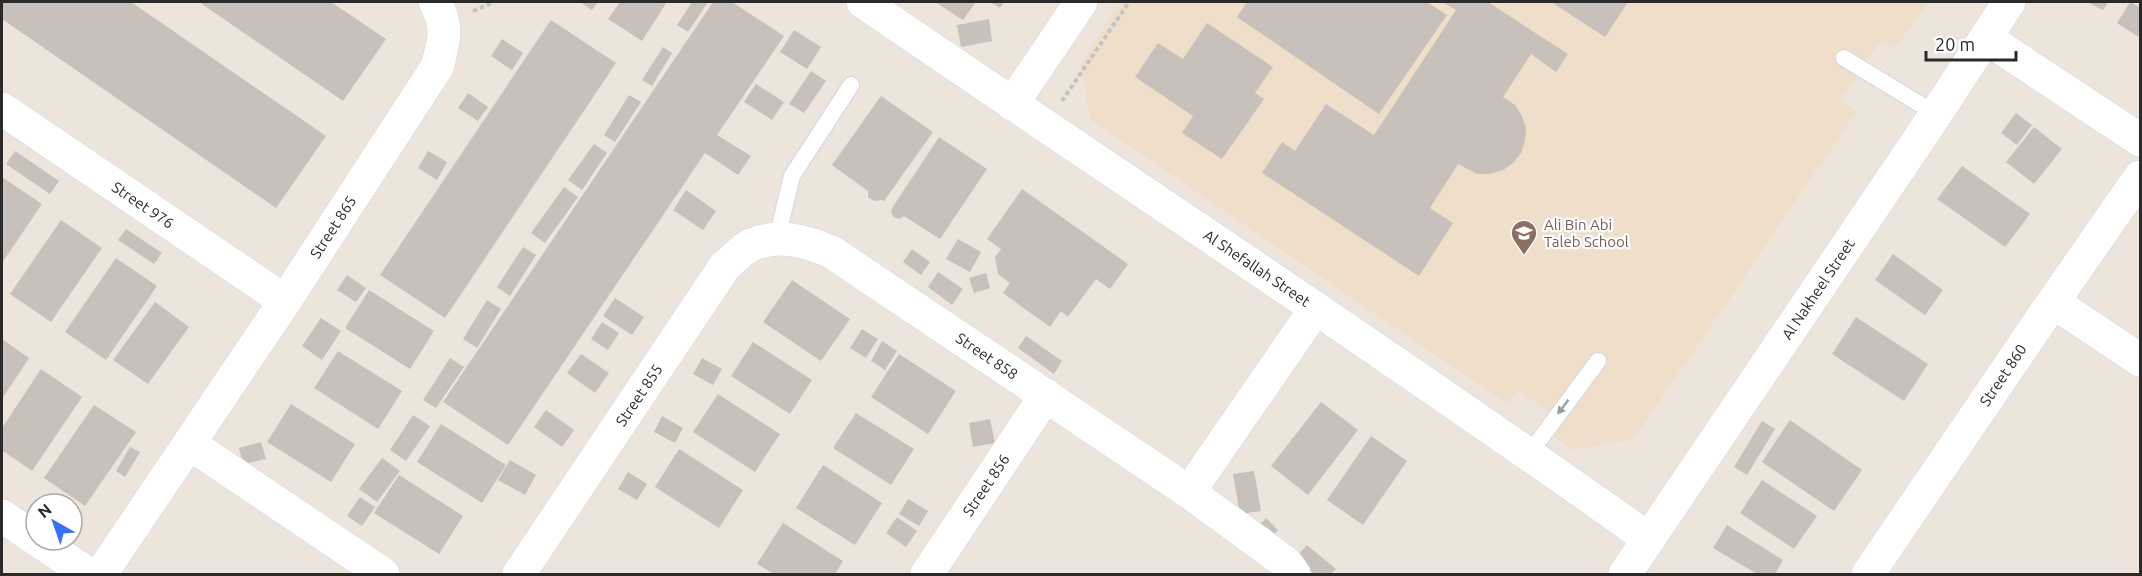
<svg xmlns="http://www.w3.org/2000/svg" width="2142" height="576" viewBox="0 0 2142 576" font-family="Ubuntu,sans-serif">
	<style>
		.education { fill: #efdfca }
		.building { fill: #c8c1bb }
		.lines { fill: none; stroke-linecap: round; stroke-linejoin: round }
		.lane-casing { stroke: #d1d6e4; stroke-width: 18 }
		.street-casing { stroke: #d1d6e4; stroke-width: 34 }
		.path { stroke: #c3c3c3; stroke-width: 4; stroke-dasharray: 4.5 3; stroke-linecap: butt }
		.lane { stroke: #fff; stroke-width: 16 }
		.street { stroke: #fff; stroke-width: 33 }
		.oneway { fill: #9f9f9f }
		.labels { text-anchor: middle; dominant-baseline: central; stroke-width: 4.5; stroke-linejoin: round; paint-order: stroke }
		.street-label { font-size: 15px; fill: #2a2a2a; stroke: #fff }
		.education-label { font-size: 15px; fill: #785e54; stroke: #fff; text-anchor: start }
	</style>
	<rect width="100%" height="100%" fill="#ede4db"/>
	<path class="education" d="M1121 2H1929L1896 47 1881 41 1840 100 1857 111 1634 439 1572 450 1543 429 1552 414 1519 391 1507 404 1091 120 1080 64Z"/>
	<path class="building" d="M2 2H131L326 136 276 208 2 19Z
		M199 2H331L386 39 343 101Z
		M580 2H598L592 10Z
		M620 2H667L642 41 608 19Z
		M692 2H708L688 32 677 25Z
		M713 2H732L784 36 717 135 751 156 738 175 705 153 508 445 443 402Z
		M935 2H976L963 20Z
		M990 2H1004L1000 8Z
		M1247 2H1427L1447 15 1379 114 1237 17Z
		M1442 2H1488L1568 54 1556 72 1531 54 1503 97 1515 105 1522 116 1526 128 1525 141 1521 153 1513 163 1503 170 1490 174H1477L1458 164 1430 208 1453 223 1419 276 1262 173 1282 142 1295 151 1326 104 1374 135 1456 10Z
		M1551 2H1628L1605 37Z
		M2087 2H2108L2103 10Z
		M2130 2 2140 7V38L2117 23Z
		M989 19 992 41 961 47 957 25Z
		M551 20 616 63 445 318 380 275Z
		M1207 23 1273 67 1255 93 1264 99 1222 159 1182 133 1193 116 1135 77 1158 43 1183 59Z
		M794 30 821 47 807 69 780 52Z
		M502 39 523 53 512 70 491 56Z
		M663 47 672 53 652 86 642 80Z
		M811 71 826 81 804 113 789 104Z
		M756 84 784 102 772 120 744 102Z
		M468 93 488 107 478 121 458 108Z
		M629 95 641 102 615 142 604 135Z
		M881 96 933 132 884 201 881 200 877 201 872 200 868 197V191L832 165Z
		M2016 113 2032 125 2017 145 2001 133Z
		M2034 127 2062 149 2034 184 2006 162Z
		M939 137 987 169 940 239 904 216 899 219 894 217 891 213 892 208Z
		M594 144 607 153 582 190 568 180Z
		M15 151 59 181 50 194 6 164Z
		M428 151 447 162 437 180 418 168Z
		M1962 166 2030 214 2005 247 1937 199Z
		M2 177 42 204 2 263Z
		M564 187 578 197 545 243 531 233Z
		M1022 189 1128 264 1110 289 1096 279 1068 317 1061 311 1050 327 1003 293 1010 283 998 274 995 257 1001 249 987 239Z
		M686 190 716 211 703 230 673 210Z
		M61 220 102 248 51 322 10 294Z
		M126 229 162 253 154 264 118 240Z
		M958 239 981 252 970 272 946 259Z
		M523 247 536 255 510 296 497 287Z
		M912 249 930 262 921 275 903 262Z
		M1893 254 1943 290 1925 315 1875 280Z
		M116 258 157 286 106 360 65 332Z
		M938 272 963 289 952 305 928 287Z
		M986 273 990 288 974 293 969 278Z
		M347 275 366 288 356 302 337 290Z
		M792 280 850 319 821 361 763 322Z
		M369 290 434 331 410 369 345 328Z
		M615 298 644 317 632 335 603 316Z
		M487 300 501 309 477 348 463 339Z
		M155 302 189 327 148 384 113 360Z
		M1856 317 1928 364 1904 401 1832 354Z
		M321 318 341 331 322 360 302 346Z
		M602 322 619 333 608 350 591 339Z
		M862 329 878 339 866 358 850 348Z
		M1026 336 1062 361 1054 374 1018 348Z
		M2 339 29 358 2 399Z
		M882 341 897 351 885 370 871 361Z
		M753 342 812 380 790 414 731 376Z
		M338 351 402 391 378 429 314 388Z
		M581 354 609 373 595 393 567 373Z
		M899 354 956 391 928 434 871 397Z
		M450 358 464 367 436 408 423 400Z
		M702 358 722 369 713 385 693 374Z
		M41 369 82 397 32 471 2 450V428Z
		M718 394 780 434 755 472 693 432Z
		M1321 402 1358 430 1308 495 1271 466Z
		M291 404 355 444 331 482 267 442Z
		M94 405 136 432 85 506 44 478Z
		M546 410 574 430 562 447 534 427Z
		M856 413 914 449 891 485 833 448Z
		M413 415 430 426 406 461 390 450Z
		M662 416 683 428 675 443 654 432Z
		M990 419 995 443 973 447 969 423Z
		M1790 420 1862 470 1834 511 1762 462Z
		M1762 421 1775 429 1747 475 1734 467Z
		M441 424 506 465 482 503 417 462Z
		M1371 436 1407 461 1363 525 1327 500Z
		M261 442 266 459 243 464 239 448Z
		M130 447 140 452 125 477 116 471Z
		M679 449 743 490 719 528 655 487Z
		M382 458 400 471 377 502 359 489Z
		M510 460 536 475 525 495 498 480Z
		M823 465 882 503 855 545 796 508Z
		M1254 471 1261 511 1240 514 1233 474Z
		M628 472 647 484 637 500 618 489Z
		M399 475 463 516 439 554 374 513Z
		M1762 480 1817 516 1794 549 1740 513Z
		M360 497 375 507 362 526 347 516Z
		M908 499 928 511 919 526 899 514Z
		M897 517 917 531 906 547 886 533Z
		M1266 518 1278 530 1268 541 1255 530Z
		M76 519 79 537 72 539V520Z
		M783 523 843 561 835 574H774L757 564Z
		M1727 525 1783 560 1775 574H1757L1713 548Z
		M1307 545 1336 569 1331 574H1314L1295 558Z"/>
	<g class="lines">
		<g class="lane-casing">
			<path id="lane" d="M1844 58 1936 114
				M777 238 792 176 851 85
				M1529 454 1598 361"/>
		</g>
		<g class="street-casing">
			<path id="street" d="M863 2C1125 181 1390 355 1649 539
				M1986 38 2140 140
				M1012 104 1081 2
				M2 109 285 301
				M2053 302 2140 360
				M190 444 383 574
				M1189 492 1316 308
				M2 516 36 539
				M37 540 89 574
				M101 574 285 301 437 67C444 42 449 26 435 2
				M519 574 725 266C733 260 742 249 751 245 779 233 807 241 833 253L1189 492 1285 562 1294 574
				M927 574 1046 395
				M1625 574 1936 114 2009 2
				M1868 574 2053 302 2140 177"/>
		</g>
		<path class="path" d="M473 11 494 2
			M1062 101 1129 2"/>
		<use href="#lane" class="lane"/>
		<use href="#street" class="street"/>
	</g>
	<defs><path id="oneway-solid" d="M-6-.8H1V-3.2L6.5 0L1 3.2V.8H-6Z" transform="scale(1.5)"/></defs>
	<use class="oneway" href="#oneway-solid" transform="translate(1563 407) rotate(127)"/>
	<defs>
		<g id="school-pin" transform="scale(1.35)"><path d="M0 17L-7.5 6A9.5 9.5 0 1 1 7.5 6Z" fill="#8d6e63" stroke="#fff"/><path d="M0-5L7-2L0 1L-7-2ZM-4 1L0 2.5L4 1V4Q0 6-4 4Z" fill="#fff"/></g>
	</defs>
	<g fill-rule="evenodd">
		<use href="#school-pin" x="1524" y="233"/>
	</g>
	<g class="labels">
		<g class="street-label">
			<text transform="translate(143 205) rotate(34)">Street 976</text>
			<text transform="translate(333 227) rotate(-57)">Street 865</text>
			<text transform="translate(1257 268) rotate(34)">Al Shefallah Street</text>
			<text transform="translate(1818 289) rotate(-56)">Al Nakheel Street</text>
			<text transform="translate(987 356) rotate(34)">Street 858</text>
			<text transform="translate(2003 375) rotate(-56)">Street 860</text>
			<text transform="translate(639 395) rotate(-56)">Street 855</text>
			<text transform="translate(986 485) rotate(-56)">Street 856</text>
		</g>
		<g class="education-label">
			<text x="1544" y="224">Ali Bin Abi<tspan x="1544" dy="17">Taleb School</tspan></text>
		</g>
	</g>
	<rect width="2142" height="576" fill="none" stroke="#2a2a2a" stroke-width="6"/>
	<g transform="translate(54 522) rotate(320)"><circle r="28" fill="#ffffff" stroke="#aaaaaa" stroke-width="1.5"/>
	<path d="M0-4.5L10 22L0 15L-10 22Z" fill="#3670ff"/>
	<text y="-9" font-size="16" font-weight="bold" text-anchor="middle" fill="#2a2a2a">N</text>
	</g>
	<path d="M1926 51v9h90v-9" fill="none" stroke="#2a2a2a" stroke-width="3"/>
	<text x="1935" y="51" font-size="18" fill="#2a2a2a" stroke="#ffffff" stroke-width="4.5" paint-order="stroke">20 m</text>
</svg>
